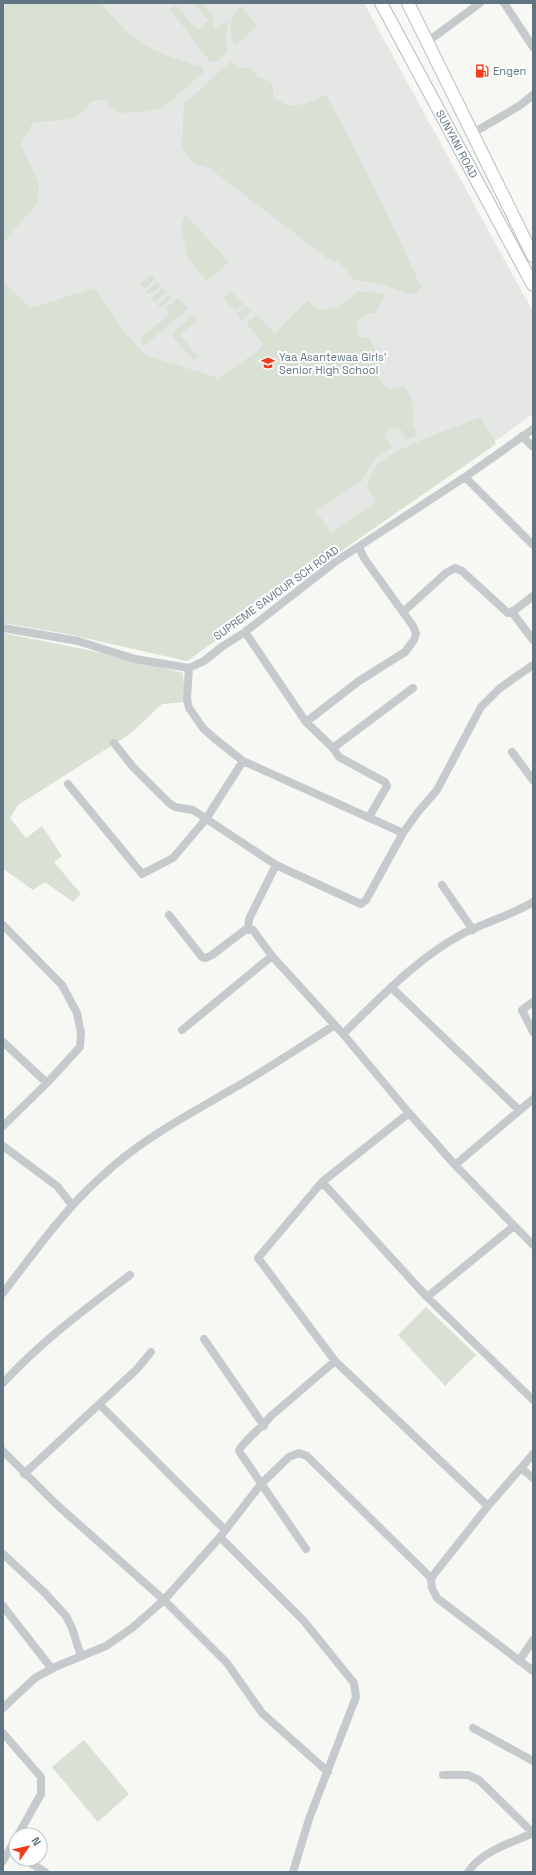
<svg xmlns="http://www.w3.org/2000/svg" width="536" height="1875" viewBox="0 0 536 1875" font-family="'Space Grotesk',sans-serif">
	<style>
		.built { fill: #e5e7e5 }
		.green { fill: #d9e0d4 }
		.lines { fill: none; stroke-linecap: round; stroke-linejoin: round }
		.primary-casing { stroke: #b8bdc0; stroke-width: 14 }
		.street { stroke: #c5cacc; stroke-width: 8 }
		.primary { stroke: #fff; stroke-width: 12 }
		.labels { text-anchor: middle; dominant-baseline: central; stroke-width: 4; stroke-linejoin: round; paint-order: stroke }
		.poi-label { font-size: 11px; fill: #607581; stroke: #fff; text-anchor: start }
		.street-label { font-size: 11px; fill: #607581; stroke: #fff }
	</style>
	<rect width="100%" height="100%" fill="#f7f7f4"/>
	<path class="built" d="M3 3H364L533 312V414L187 661 68 634 3 623Z"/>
	<path class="green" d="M3 3H100C108 11 115 20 123 28 146 50 173 59 203 67V73L162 108 143 112 116 113 104 100 91 101C88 105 85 110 81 113 72 123 47 120 33 122L21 145 39 184 37 204 3 243Z
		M194 3H207L204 6 214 16 212 18 214 21 212 24 216 29 229 19 226 32 227 52 217 62H211L208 59 170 9 175 5 198 30 209 20Z
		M241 7 257 25 236 45C229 40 230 20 234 14 235 11 239 9 241 7Z
		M231 61C237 66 243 70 251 68L258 77 272 82 274 98C295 112 306 103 326 95 361 158 392 222 421 287L416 293 409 294 380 284 354 280 340 263 327 258 209 168 193 163 182 148 184 104Z
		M185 214 229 262 207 281 188 258 181 228Z
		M151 275 155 279 144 289 140 284Z
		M3 282 30 308 95 288 126 334 145 355 218 378 258 351 264 344 246 324 257 314 275 333 308 300 317 310C334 309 347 304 357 291L385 294 376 313 367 314 356 323 359 337 369 338 383 362 375 371 378 379 389 389 404 386C413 396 415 410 412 424L417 431 414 438 406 439 400 428 396 427 384 434 392 448 376 458 360 482 316 510 331 533 376 502 367 487C369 481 371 474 374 469 388 449 456 427 481 417L496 444 341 551 187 661 68 634 3 623Z
		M157 282 160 286 149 295 146 292Z
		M163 288 166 292 155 302 152 298Z
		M231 291 244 304 235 311 223 298Z
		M169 295 172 298 160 308 158 305Z
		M178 298 188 309 147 344 143 345 140 343 142 337 170 313 166 308Z
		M246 306 251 312 242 320 237 314Z
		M192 315 197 320 180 335 198 357 194 360 174 338 173 333Z
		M3 633 113 655 183 673 185 702 162 704 130 734 18 805 10 818 26 838 42 826 62 856 54 862 81 894 73 902 45 882 33 890 3 869Z
		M426 1307 476 1355 445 1386 398 1335Z
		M84 1740 129 1794 98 1822 52 1767Z"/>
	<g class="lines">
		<g class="primary-casing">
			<g id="primary">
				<path id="s1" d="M381 3 533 285"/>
				<path d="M408 3 533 256"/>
			</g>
		</g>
		<path class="street" d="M504 3 533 47
			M427 42 480 3
			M473 133 519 106 533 95
			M522 436 533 447
			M465 477 533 545
			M403 612 446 573 455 568 462 571 508 613 515 610 533 596
			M512 612 533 640
			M3 628 78 641 135 659 189 668 204 661 223 646 245 632 335 562 465 477 533 429
			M245 632 306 722 333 748 339 757 385 782 387 786 369 817
			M189 668 187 699 189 708 203 728 215 739 243 761 403 833
			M306 722 359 681 405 652 414 640 416 633 413 626 364 558 359 547
			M114 743 133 767 169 803 175 807 193 810 276 865 361 904 366 900 403 833 418 812 437 790 481 707 500 688 533 665
			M333 748 413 688
			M512 752 533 780
			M68 784 142 874 173 858 206 819 243 761
			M442 885 473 930
			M169 915 202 957 206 958 212 955 245 930H253L272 956 343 1034 409 1113 455 1165 533 1245
			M3 925 62 985 77 1013 81 1033 80 1047 47 1083 3 1126
			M248 929 249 919 276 865
			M391 987 519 1110
			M533 1002 522 1010 533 1032
			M182 1030 272 956
			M343 1034C381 997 417 958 464 933 486 922 512 915 533 902
			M3 1042 47 1083
			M409 1113 322 1182 258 1258 335 1361 488 1506
			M3 1146 57 1186 72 1205
			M455 1165 533 1099
			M322 1182 427 1297 533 1400
			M3 1293C34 1253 63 1211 101 1177 139 1141 184 1117 229 1091 265 1071 300 1047 335 1025
			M427 1297 514 1226
			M204 1339 264 1426
			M3 1383C43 1340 84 1310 130 1275
			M100 1405 225 1530
			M3 1451 56 1504 164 1600 227 1663 262 1713 328 1772
			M533 1454 488 1506 431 1578 432 1588 437 1598 533 1671
			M521 1468 533 1478
			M24 1474 137 1369 151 1352
			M220 1537 303 1620 354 1683 356 1697 309 1819 293 1872
			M306 1549 239 1451C240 1445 265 1424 271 1416L335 1361
			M3 1554 45 1593 66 1616 72 1628 81 1656
			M3 1606 52 1669
			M519 1661 533 1640
			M3 1708 35 1678 55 1667 106 1646 132 1628 164 1600 220 1537 261 1484 289 1457 299 1453 307 1456 431 1578
			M473 1728 533 1761
			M3 1733 41 1777V1794L18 1835
			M443 1775H468L479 1780 533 1833C511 1843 482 1851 468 1872
			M24 1859 45 1872
			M3 1861 16 1838"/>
		<use href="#primary" class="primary"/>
	</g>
	<defs>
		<g id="fuel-bare" transform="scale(1.08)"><path d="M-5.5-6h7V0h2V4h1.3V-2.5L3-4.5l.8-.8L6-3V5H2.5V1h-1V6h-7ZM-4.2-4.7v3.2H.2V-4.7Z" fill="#f23b1a" stroke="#fff" stroke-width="2.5" paint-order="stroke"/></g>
		<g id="school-bare" transform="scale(1.08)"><path d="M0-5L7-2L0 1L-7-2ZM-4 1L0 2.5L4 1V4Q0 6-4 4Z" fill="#f23b1a" stroke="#fff" stroke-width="2.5" paint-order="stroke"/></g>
	</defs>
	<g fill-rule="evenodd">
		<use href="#fuel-bare" x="482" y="71"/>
		<use href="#school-bare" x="268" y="363"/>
	</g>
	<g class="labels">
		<g class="poi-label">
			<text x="493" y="71">Engen</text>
			<text x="279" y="357">Yaa Asantewaa Girls'<tspan x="279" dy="13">Senior High School</tspan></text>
		</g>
		<g class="street-label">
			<text stroke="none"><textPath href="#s1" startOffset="160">SUNYANI ROAD</textPath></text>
			<text transform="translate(276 593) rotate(-36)">SUPREME SAVIOUR SCH ROAD</text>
		</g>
	</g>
	<rect width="536" height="1875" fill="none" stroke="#607581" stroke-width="8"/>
	<g transform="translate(28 1847) rotate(56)"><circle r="19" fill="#ffffff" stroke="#bfc8cd"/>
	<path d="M0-3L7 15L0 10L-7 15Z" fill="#f23b1a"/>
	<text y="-6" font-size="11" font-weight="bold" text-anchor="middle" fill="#607581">N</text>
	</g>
</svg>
